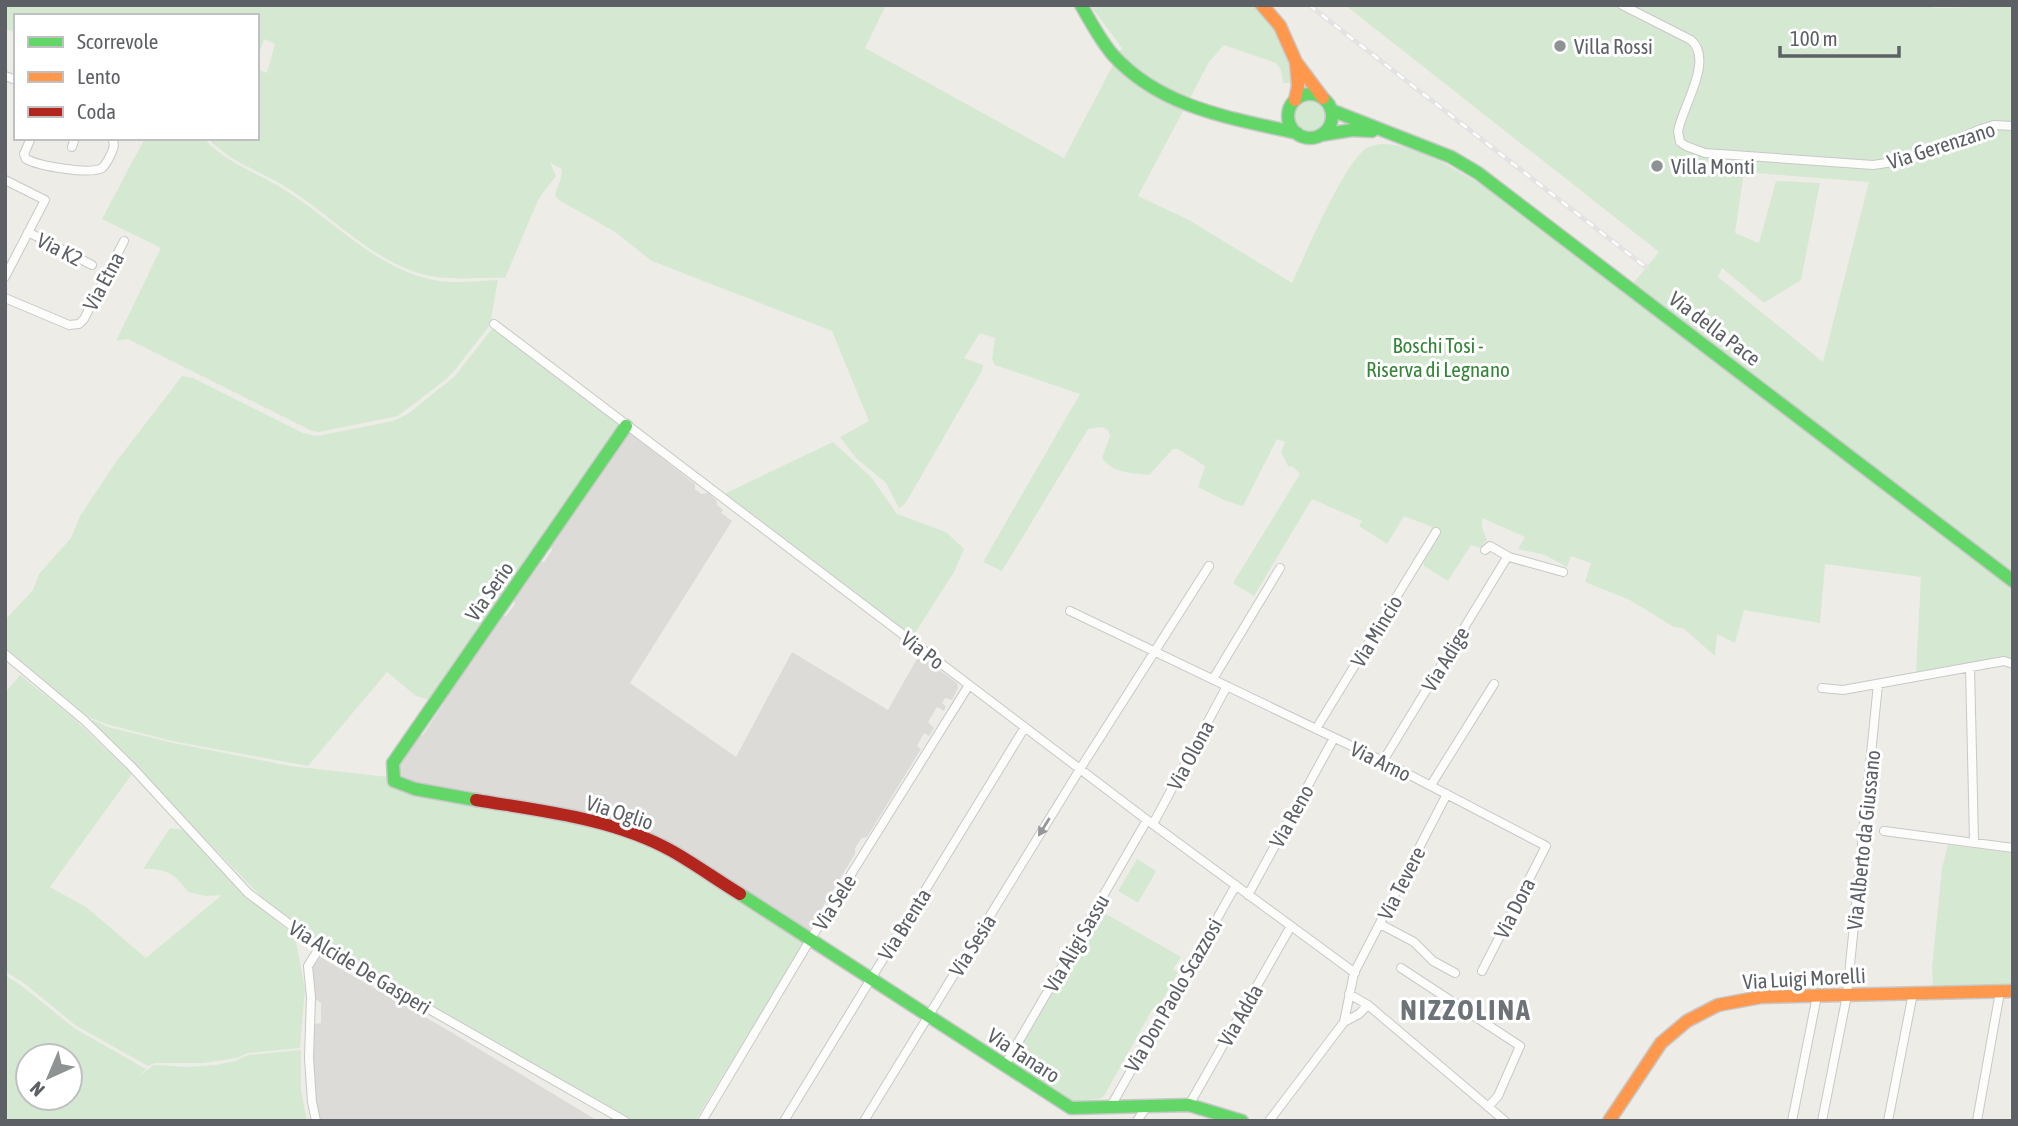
<svg xmlns="http://www.w3.org/2000/svg" width="2018" height="1126" viewBox="0 0 2018 1126" font-family="'Asap Condensed',sans-serif">
	<style>
		.industrial { fill: #dddbd7 }
		.green { fill: #d5e9d2; fill-rule: evenodd }
		.lines { fill: none; stroke-linecap: round; stroke-linejoin: round }
		.street-casing { stroke: #c8c8c8; stroke-width: 10 }
		.fast-casing { stroke: #c8c8c8; stroke-width: 15 }
		.slow-casing { stroke: #c8c8c8; stroke-width: 15 }
		.jam-casing { stroke: #c8c8c8; stroke-width: 15 }
		.street { stroke: #fcfcfb; stroke-width: 8 }
		.fast { stroke: #63d668; stroke-width: 12 }
		.slow { stroke: #ff974d; stroke-width: 12 }
		.jam { stroke: #b3261e; stroke-width: 12 }
		.rail-casing { stroke: #e3e3e3; stroke-width: 5 }
		.rail { stroke: #fff; stroke-width: 2.5; stroke-dasharray: 8; stroke-linecap: butt }
		.oneway { fill: #95979a }
		.poi-dot { fill: #8f9293; stroke: #fff; stroke-width: 2.5 }
		.labels { text-anchor: middle; dominant-baseline: central; stroke-width: 6; stroke-linejoin: round; paint-order: stroke }
		.poi-label { font-size: 21px; fill: #5d6166; stroke: #fff; text-anchor: start }
		.street-label { font-size: 21px; fill: #5d6166; stroke: #fff }
		.park-label { font-size: 21px; fill: #348537; stroke: #fff }
		.district-label { font-size: 28px; font-weight: bold; letter-spacing: 2px; fill: #6e7378; stroke: #fff }
	</style>
	<rect width="100%" height="100%" fill="#edece7"/>
	<path class="industrial" d="M627 431 695 484V489L701 494 708 493 716 500 717 505 723 510 721 513 732 521 630 683 736 757 792 652 888 710 919 655 957 683 958 688 952 700 945 698 942 703 946 706 944 711 937 707 928 722 934 728 929 736 924 733 917 746 921 749 867 837 862 838 855 848V854L809 930 804 932 556 809 553 805 524 801 520 804 470 795 468 791 451 788 447 790 403 780 396 768 419 735H423L444 703 443 700 501 616H506L515 604 513 598 526 584 525 580 539 561 544 562 552 550 550 545Z
		M320 957 451 1032 598 1121H318L310 1061 314 1024 321 1023V1003L314 998 311 966Z"/>
	<path class="green" d="M5 5H886L865 48 1064 158 1122 48 1090 5H1253C1258 10 1265 15 1270 20 1280 33 1297 68 1290 83H1283L1281 70 1276 63 1224 45 1209 62 1138 196 1189 220 1292 283C1304 257 1345 160 1367 148 1419 119 1583 260 1626 292L1659 252 1345 5H1919L1937 8 2013 6V661L1916 673 1921 577 1825 564 1820 623 1744 610 1735 643 1717 634 1715 656 1683 628 1674 627 1630 600 1585 582 1591 563 1571 556 1567 567 1545 555 1518 549 1525 537 1482 518V528L1487 540 1480 548 1471 545 1448 581 1424 566 1423 560 1437 537 1430 533 1432 527 1404 516 1387 544 1359 526 1362 521 1312 499 1254 596 1233 583 1300 474 1293 467 1288 466 1281 452 1285 442 1277 439 1243 506 1226 501 1198 487 1205 466 1178 449H1173L1149 475C1132 473 1112 473 1102 458L1110 436 1108 430 1102 427 1088 429 1002 571 983 562 1080 394 995 365 992 359 995 338 980 333 964 358 983 365 982 371 905 504 899 508 886 483 856 458 840 437 869 421 832 331 652 261 615 232 559 200 555 196C556 187 562 181 562 169L550 163 556 176 539 198 505 278C475 277 444 282 415 272 367 255 331 216 289 189 262 171 230 163 208 138H257V69L267 73 275 44 264 39 257 60V16H16V31L5 30ZM1744 172 1869 182 1823 362 1718 277 1722 268 1764 303 1801 280 1820 183 1776 181 1759 243 1735 233Z
		M1292 115a18 18 0 1 1 36 0a18 18 0 1 1-36 0Z
		M145 138H203C230 166 258 172 288 192 335 222 377 269 434 280 454 284 477 281 498 280L490 325 454 371 445 380 398 416 319 432 312 431 128 339 116 341 161 248 102 219Z
		M491 330H496L621 426 430 700 416 696 387 672 308 766 172 741 106 724 86 716 5 648V620L33 590 39 574 71 538 80 516 116 462 182 376 193 378 303 433 317 436 393 421 408 414 455 376Z
		M833 442 871 477 897 514 946 532 964 549 954 572 912 638 724 494Z
		M20 675 69 714 132 774 50 887 86 907 146 958 222 895 206 896 188 892C175 873 165 868 143 869L170 828 184 830 256 904 295 936 305 989 300 1048 248 1053 237 1058 203 1063H155L148 1066 75 1025 24 983 5 971V693Z
		M93 720 108 727 169 742 290 766 388 777 569 820 661 846 803 940 804 943 695 1121H632L329 948 284 918 269 905 91 721Z
		M1948 845 2013 853V988L1933 990 1932 968 1942 868Z
		M1137 859 1156 871 1138 903 1118 891Z
		M1099 910 1181 957 1173 969 1178 972 1157 1010 1153 1008 1104 1096 1101 1098 1072 1103 1013 1064 1012 1061Z
		M5 975 22 986 74 1028 146 1069 139 1076 154 1065 188 1067 216 1065 235 1061 248 1055 301 1050V1090L307 1121H9L5 1113ZM28 1056H70V1098H28Z"/>
	<g class="lines">
		<g class="street-casing">
			<path id="street" d="M1622 5 1691 40C1714 60 1683 105 1678 131L1680 142 1686 146 1705 153 1873 165 1907 160 1981 129 1994 125 2013 126
				M5 76 16 80
				M31 138 24 154 26 159C39 166 90 175 102 168 106 165 109 158 111 154 114 147 115 145 112 138
				M72 147 75 138
				M5 180 45 200 5 277
				M28 232 92 265
				M5 298 69 325 79 324 84 319 124 241
				M494 324 1147 820 1355 973
				M1485 550 1490 546 1509 557 1563 572
				M1070 611 1383 761 1546 846 1482 971
				M5 654 84 720 131 766 248 893 320 947 625 1121
				M1970 667 1974 841
				M1213 679 1280 568
				M1822 688 1843 690 2004 661 2013 664
				M1316 729 1436 532
				M1383 761 1506 559 1509 557
				M1431 785 1494 684
				M1153 824 1227 686
				M1884 831 2013 848
				M1248 895 1334 738
				M1380 924 1414 942 1433 961 1455 973
				M1401 968 1520 1046 1498 1096 1488 1107
				M1349 994 1368 1005 1505 1121
				M1344 1022 1354 973 1447 794
				M1005 1065 1147 820
				M1189 1105 1291 926
				M1111 1106 1236 885
				M316 1121 312 1102 309 1058 311 997 308 966 320 947
				M702 1121 810 940 969 685
				M784 1121 1025 727
				M864 1121 1080 769 1209 566
				M1137 1121 1147 1106
				M1269 1121 1344 1022 1359 1014 1368 1005
				M1792 1121 1817 996
				M1822 1121 1847 995 1878 684
				M1888 1121 1913 993
				M1977 1121 2000 992"/>
		</g>
		<g class="fast-casing">
			<path id="fast" d="M1081 5C1091 22 1100 40 1113 55 1161 108 1231 118 1297 133
				M1288 116a22 22 0 1 1 44 0a22 22 0 1 1-44 0Z
				M1331 110 1451 157 1478 173 2013 581
				M1321 135 1352 130 1372 131
				M476 800 415 789 394 781 393 763 626 426
				M740 894 1071 1108 1189 1105 1242 1121"/>
		</g>
		<g class="slow-casing">
			<path id="slow" d="M1262 5 1280 26 1296 62 1323 98
				M1295 100 1298 86 1296 62
				M1609 1121 1661 1043 1687 1021 1718 1005 1761 997 2013 991"/>
		</g>
		<g class="jam-casing">
			<path id="jam" d="M476 800C541 811 613 818 672 851 695 864 717 880 740 894"/>
		</g>
		<use href="#street" class="street"/>
		<use href="#fast" class="fast"/>
		<use href="#slow" class="slow"/>
		<use href="#jam" class="jam"/>
		<g class="rail-casing">
			<path id="rail" d="M1309 5 1647 268"/>
		</g>
		<use href="#rail" class="rail"/>
	</g>
	<defs><path id="oneway-solid" d="M-6-.8H1V-3.2L6.5 0L1 3.2V.8H-6Z" transform="scale(1.75)"/></defs>
	<use class="oneway" href="#oneway-solid" transform="translate(1044 827) rotate(122)"/>
	<g class="poi-dot">
		<circle cx="1560" cy="46" r="7"/>
		<circle cx="1657" cy="166" r="7"/>
	</g>
	<g class="labels">
		<g class="poi-label">
			<text x="1574" y="46">Villa Rossi</text>
			<text x="1671" y="166">Villa Monti</text>
		</g>
		<g class="street-label">
			<text transform="translate(1941 145) rotate(-18)">Via Gerenzano</text>
			<text transform="translate(60 249) rotate(27)">Via K2</text>
			<text transform="translate(103 281) rotate(-62)">Via Etna</text>
			<text transform="translate(1715 328) rotate(37)">Via della Pace</text>
			<text transform="translate(489 591) rotate(-55)">Via Serio</text>
			<text transform="translate(1376 631) rotate(-59)">Via Mincio</text>
			<text transform="translate(923 650) rotate(37)">Via Po</text>
			<text transform="translate(1445 659) rotate(-59)">Via Adige</text>
			<text transform="translate(1190 755) rotate(-62)">Via Olona</text>
			<text transform="translate(1381 761) rotate(26)">Via Arno</text>
			<text transform="translate(620 812) rotate(18)">Via Oglio</text>
			<text transform="translate(1291 816) rotate(-61)">Via Reno</text>
			<text transform="translate(1863 840) rotate(-84)">Via Alberto da Giussano</text>
			<text transform="translate(1401 883) rotate(-63)">Via Tevere</text>
			<text transform="translate(834 902) rotate(-58)">Via Sele</text>
			<text transform="translate(1514 908) rotate(-63)">Via Dora</text>
			<text transform="translate(904 924) rotate(-58)">Via Brenta</text>
			<text transform="translate(1076 943) rotate(-60)">Via Aligi Sassu</text>
			<text transform="translate(972 945) rotate(-58)">Via Sesia</text>
			<text transform="translate(360 967) rotate(31)">Via Alcide De Gasperi</text>
			<text transform="translate(1804 978) rotate(-3)">Via Luigi Morelli</text>
			<text transform="translate(1173 995) rotate(-60)">Via Don Paolo Scazzosi</text>
			<text transform="translate(1240 1015) rotate(-60)">Via Adda</text>
			<text transform="translate(1024 1055) rotate(33)">Via Tanaro</text>
		</g>
		<g class="park-label">
			<text x="1438" y="345">Boschi Tosi -<tspan x="1438" dy="24">Riserva di Legnano</tspan></text>
		</g>
		<g class="district-label">
			<text x="1466" y="1010">NIZZOLINA</text>
		</g>
	</g>
	<rect width="2018" height="1126" fill="none" stroke="#5d6166" stroke-width="14"/>
	<rect x="14" y="14" width="245" height="126" fill="#ffffff" stroke="#bec0c2" stroke-width="2"/>
	<rect x="28" y="37" width="35" height="10" fill="#63d668" stroke="#bec0c2" stroke-width="2"/>
	<text x="77" y="49" font-size="21" fill="#5d6166">Scorrevole</text>
	<rect x="28" y="72" width="35" height="10" fill="#ff974d" stroke="#bec0c2" stroke-width="2"/>
	<text x="77" y="84" font-size="21" fill="#5d6166">Lento</text>
	<rect x="28" y="107" width="35" height="10" fill="#b3261e" stroke="#bec0c2" stroke-width="2"/>
	<text x="77" y="119" font-size="21" fill="#5d6166">Coda</text>
	<g transform="translate(49 1077) rotate(224)"><circle r="33" fill="#ffffff" stroke="#bec0c2" stroke-width="2"/>
	<path d="M0-5L12 26L0 18L-12 26Z" fill="#8f9293"/>
	<text y="-10" font-size="19" font-weight="bold" text-anchor="middle" fill="#5d6166">N</text>
	</g>
	<path d="M1780 46v10h119v-10" fill="none" stroke="#5d6166" stroke-width="3.5"/>
	<text x="1790" y="46" font-size="21" fill="#5d6166" stroke="#ffffff" stroke-width="5" paint-order="stroke">100 m</text>
</svg>
